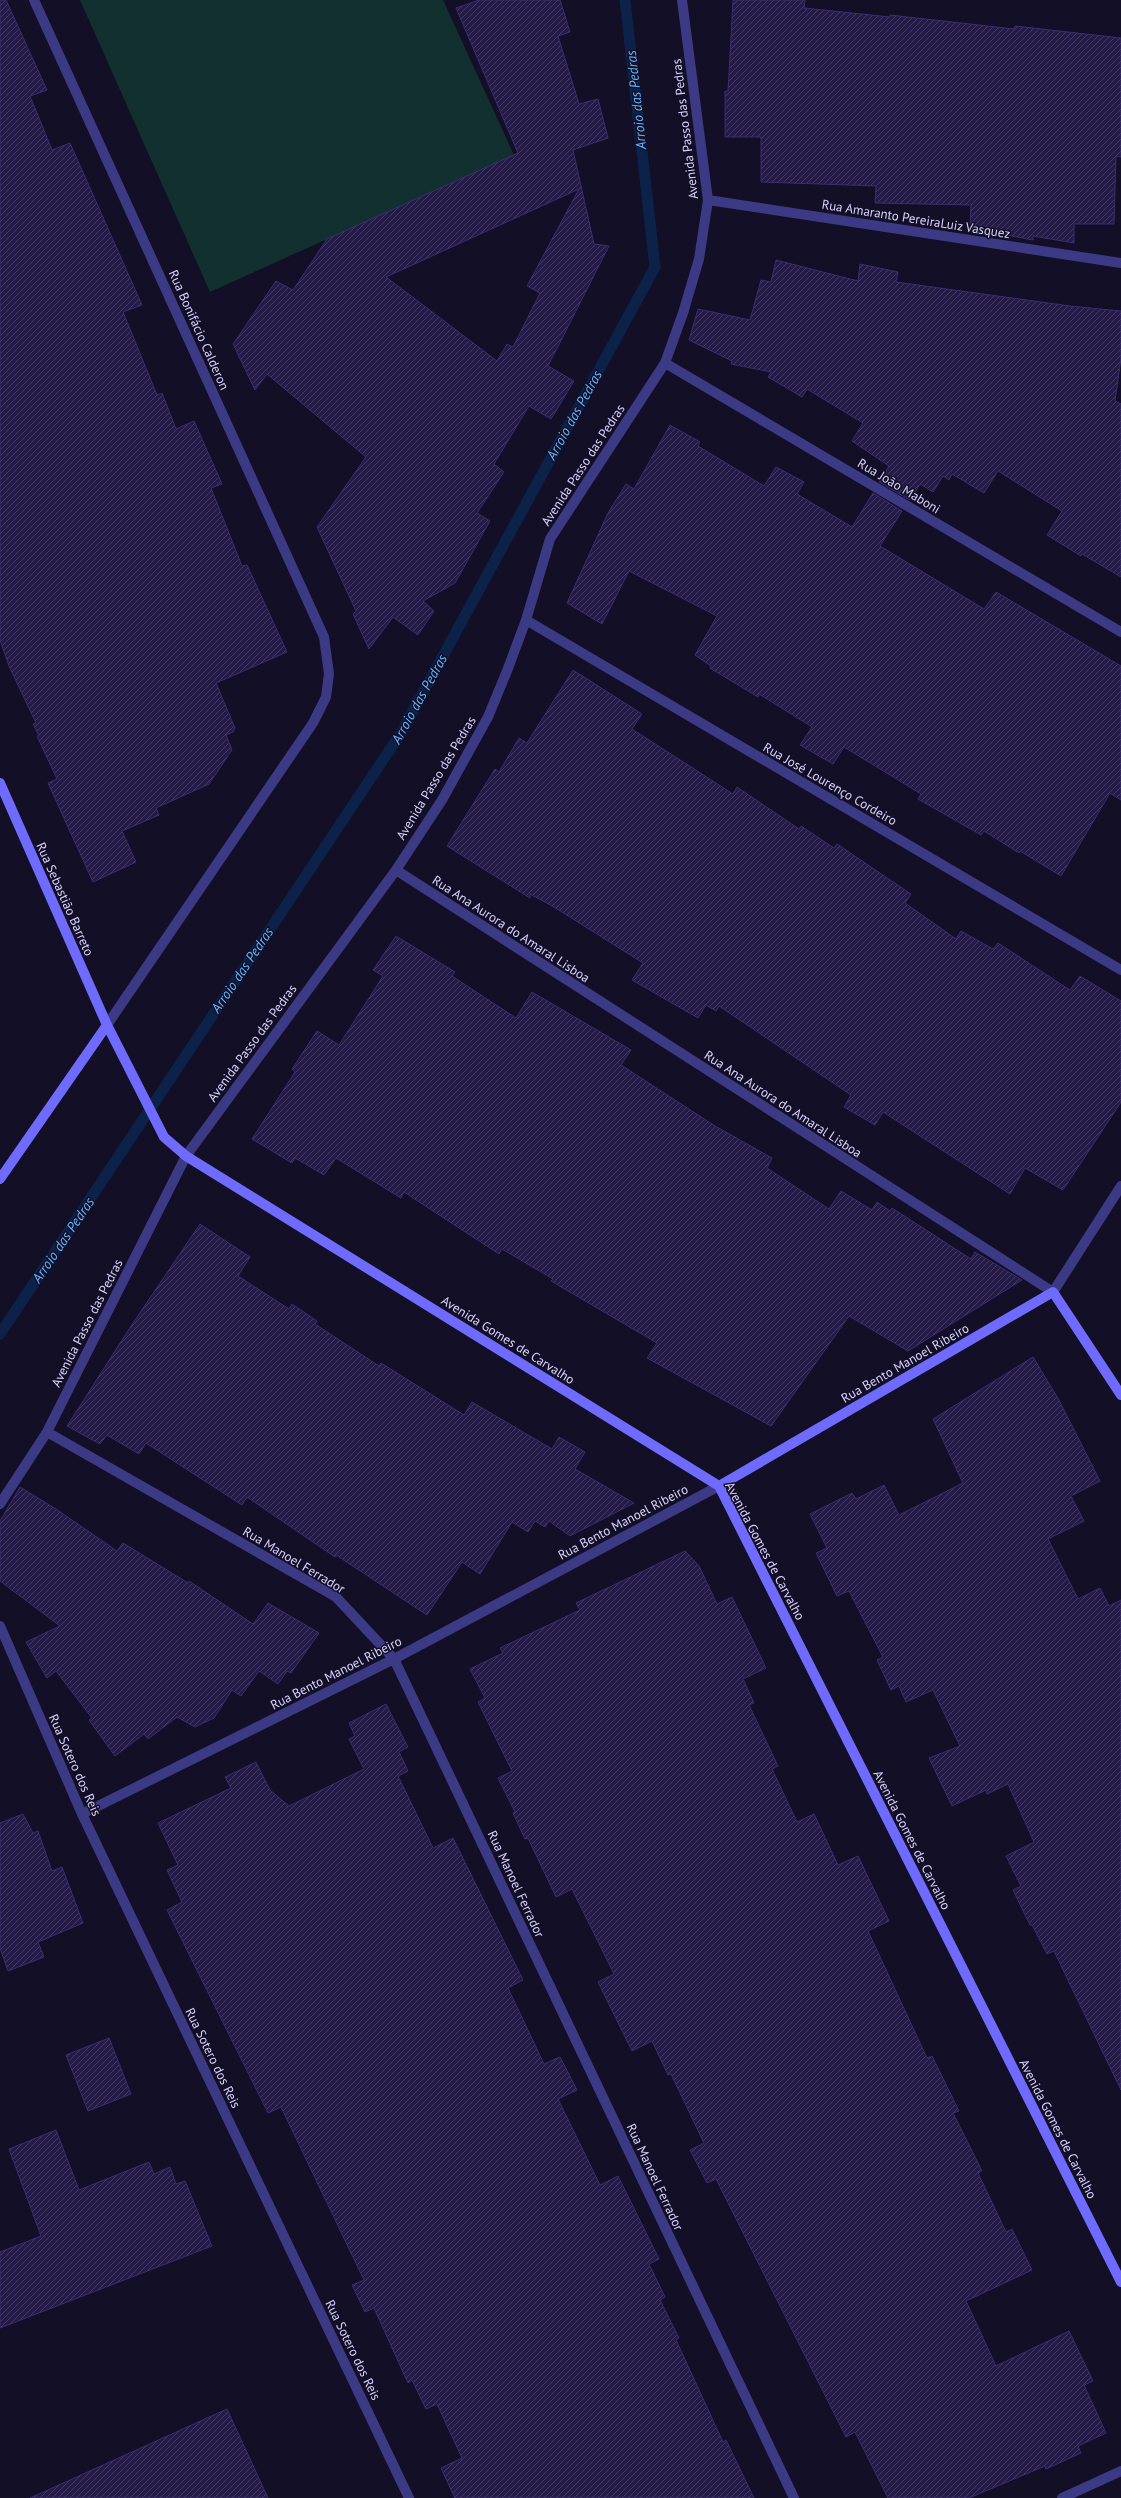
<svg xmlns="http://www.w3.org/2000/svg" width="1121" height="2498" viewBox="0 0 1121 2498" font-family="'PT Sans',sans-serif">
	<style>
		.garden { fill: #12302f }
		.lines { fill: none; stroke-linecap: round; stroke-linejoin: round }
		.stream { stroke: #0c2248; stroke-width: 11 }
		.building { fill: url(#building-hatch); stroke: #3b2d73; fill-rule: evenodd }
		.street { stroke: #3d3a85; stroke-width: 10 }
		.secondary { stroke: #6f6bff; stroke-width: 10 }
		.labels { text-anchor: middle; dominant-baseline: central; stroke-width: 3; stroke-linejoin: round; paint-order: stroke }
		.street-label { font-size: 13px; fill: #d9d4ff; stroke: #130f26 }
		.water-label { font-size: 14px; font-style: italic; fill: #62b6ff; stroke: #130f26 }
	</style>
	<defs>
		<pattern id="building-hatch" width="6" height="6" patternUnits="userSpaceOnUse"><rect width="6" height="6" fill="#241b47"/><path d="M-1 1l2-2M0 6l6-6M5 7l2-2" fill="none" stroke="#433b63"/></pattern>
	</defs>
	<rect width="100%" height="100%" fill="#130f26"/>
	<path class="garden" d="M80 0H443L514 155 386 277 325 240 210 292Z"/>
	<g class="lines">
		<path class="stream" d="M0 1334 401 733 655 267 625 0"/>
	</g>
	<path class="building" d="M0 0H6L47 90 30 96 52 150 70 143 142 305 123 312 157 395 162 393 176 429 194 421 222 484 211 488 242 566 247 565 287 652 216 683 235 728 233 732 226 735 232 750 209 784 156 808 159 815 122 831 136 862 93 882 48 783 57 779 37 736H39L33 724 36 723 9 666 0 640Z
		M479 0H560L570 32 558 36 579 104 598 99 608 138 573 150 594 244 609 246 548 366 574 381 551 419 529 406 494 464 504 472 477 513 490 521 455 583 423 601 434 611 418 635 393 617 369 649 353 614 356 611 317 527 366 457 267 374 255 390 233 344 276 281 293 290 327 239 518 153 456 8ZM579 189 527 286 540 293 513 347 507 344 497 361 386 277Z
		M733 0H805L804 8 890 17V15L1014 29 1015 26 1121 38V157L1116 156 1114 224H1074V243L1033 236V240L970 228 971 205 875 203 876 186 761 182V137H725V91H728Z
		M776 260 858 281 860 264 898 272 896 282 1070 306 1121 311V358L1115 401 1121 404V577L1082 554 1081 556 1047 535 1062 511 998 471 984 493 952 474 949 480 943 476 933 492 920 484 910 500 879 482 889 466 852 441 863 423 807 389 802 397 768 377 771 372 731 364 732 361 689 340 698 309 750 320 761 280 771 282Z
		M670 425 700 442 698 446 764 486 776 467 804 482 797 494 852 527 873 493 902 511 880 546 984 609 996 592 1121 666V800L1110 793 1061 876 1020 851 1019 853 984 831 981 835 918 799 921 794 844 747 833 764 800 745 812 727 759 694 758 697 710 668 711 666 695 655 717 616 629 571 602 624 567 603 608 513 626 484 634 489Z
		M573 670 642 714 632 729 733 794 737 787 799 829 801 826 834 848 837 844 911 894 905 903 956 939 961 931 993 949 998 943 1070 990 1080 976 1121 1001V1102L1063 1190 1025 1168 1010 1194 883 1112 875 1125 844 1107 851 1095 719 1006 716 1011 706 1005 698 1018 632 980 643 963 554 907 530 894V898L447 846 495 769 499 772 519 738 527 743Z
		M396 936 455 972 452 976 516 1018 532 992 631 1050 621 1065 715 1126 772 1158 767 1168 829 1209 841 1191 872 1210 877 1202 890 1211 892 1208 971 1259 975 1252 1022 1280 908 1351 849 1316 771 1426 647 1358 657 1343 551 1281 553 1279 502 1249 499 1254 404 1192 401 1198 336 1158 324 1175 295 1158 292 1163 252 1139 295 1072 292 1069 317 1031 339 1045 383 976 373 970Z
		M200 1224 250 1257 238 1276 289 1309 292 1304 317 1321 315 1324 379 1366 381 1363 464 1415 472 1402 552 1449 559 1437 585 1452 575 1469 634 1503 570 1536 549 1521 545 1527 535 1521 528 1532 512 1522 480 1574 462 1562 427 1615 336 1555 335 1557 247 1497 242 1505 146 1443 139 1454 107 1435 100 1444 67 1426 131 1326Z
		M1033 1357 1059 1400 1100 1481 1071 1496 1084 1521 1048 1539 1078 1599 1100 1588 1109 1606 1121 1600V2090L1054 1951 1047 1954 1032 1925H1030L1013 1890 1021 1886 1006 1856 1034 1842 1008 1784 987 1794 986 1790 952 1806 929 1758 960 1746 933 1690 906 1702 899 1686 891 1690 877 1660 883 1657 849 1591 837 1596 816 1553 827 1548 810 1514 852 1493 856 1499 884 1485 899 1515 963 1483 933 1419Z
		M20 1487 56 1509 117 1551 123 1543 188 1583 189 1581 253 1624 268 1603 319 1633 291 1673 287 1671 278 1684 259 1671 241 1696 232 1690 214 1718 195 1727 177 1717 148 1739 144 1734 115 1756 89 1720 92 1718 56 1671 47 1678 26 1642 60 1626 0 1581V1521Z
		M685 1551 699 1566 717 1604 732 1597 766 1668 743 1679 754 1703 749 1705 778 1766 772 1769 797 1822 814 1814 838 1865 858 1856 889 1921 868 1931 927 2058 932 2056 959 2111 953 2113 982 2171 978 2173 1006 2232 1012 2229 1032 2270 966 2301 996 2366 1069 2331 1093 2381 1084 2385 1106 2433 1078 2446 1081 2453 1046 2469 1045 2466 969 2498H888L855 2432 846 2437 716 2179 707 2183 690 2150 704 2143 671 2074 668 2075 652 2041 632 2051 598 1982 614 1974 572 1889 556 1897 528 1838 525 1839 513 1813 515 1812 498 1778 512 1771 478 1702 485 1698 470 1669 503 1653 500 1648 580 1610 576 1603Z
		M386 1704 408 1747 399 1752 408 1771 398 1776 433 1848 453 1838 523 1980 508 1988 544 2064 560 2057 577 2090 558 2099 600 2185 618 2176 659 2259 649 2264 665 2297 660 2300 679 2338 676 2340 723 2442 726 2440 754 2498H455L441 2468 462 2458 437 2404 426 2409 412 2380 408 2383 374 2308 365 2312 352 2285 364 2280 281 2107 268 2113 167 1910 182 1902 167 1870 178 1865 158 1823 231 1788 225 1777 256 1762 270 1790 289 1806 364 1769 349 1739 355 1736 349 1723Z
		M23 1814 33 1833 38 1831 52 1871 62 1867 83 1923 38 1942 44 1957 8 1971 0 1948V1823Z
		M109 2038 131 2094 88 2111 66 2055Z
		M56 2130 79 2190 149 2162 154 2174 170 2167 176 2184 185 2181 212 2246 0 2328V2252L41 2236 9 2149Z
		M227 2409 268 2498H30Z"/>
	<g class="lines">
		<path class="street" d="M34 0 324 637 329 674 326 697 313 723 107 1025
			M708 200 1121 263
			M665 363 1121 632
			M526 620 1121 970
			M396 870 1053 1292 1121 1186
			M47 1432 336 1597 394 1659 794 2498
			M0 1504 47 1432 186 1156 396 870 442 800 488 717 507 671 526 620 550 539 665 363 683 313 699 259 708 200 682 0
			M0 1626 82 1814 409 2498
			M82 1814 394 1659 719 1486
			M1062 2498 1121 2471"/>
		<path class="secondary" d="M0 783 107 1025 164 1137 186 1156 719 1486 1121 2282
			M0 1179 107 1025
			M719 1486 1053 1292 1121 1395"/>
	</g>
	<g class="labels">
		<g class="street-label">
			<text transform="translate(685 129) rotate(-97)">Avenida Passo das Pedras</text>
			<text transform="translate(916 219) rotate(9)">Rua Amaranto PereiraLuiz Vasquez</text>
			<text transform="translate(199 330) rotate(66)">Rua Bonifácio Calderon</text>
			<text transform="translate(583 465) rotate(-57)">Avenida Passo das Pedras</text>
			<text transform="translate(899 486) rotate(31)">Rua João Maboni</text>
			<text transform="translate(436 778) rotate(-59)">Avenida Passo das Pedras</text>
			<text transform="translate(830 784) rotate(30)">Rua José Lourenço Cordeiro</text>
			<text transform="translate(65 899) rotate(66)">Rua Sebastião Barreto</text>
			<text transform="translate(511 929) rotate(33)">Rua Ana Aurora do Amaral Lisboa</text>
			<text transform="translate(252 1043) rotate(-54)">Avenida Passo das Pedras</text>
			<text transform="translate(783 1104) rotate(33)">Rua Ana Aurora do Amaral Lisboa</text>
			<text transform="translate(87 1323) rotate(-63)">Avenida Passo das Pedras</text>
			<text transform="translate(508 1340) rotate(32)">Avenida Gomes de Carvalho</text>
			<text transform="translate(905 1363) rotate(-30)">Rua Bento Manoel Ribeiro</text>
			<text transform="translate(623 1522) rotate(-28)">Rua Bento Manoel Ribeiro</text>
			<text transform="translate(765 1551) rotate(62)">Avenida Gomes de Carvalho</text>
			<text transform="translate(294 1560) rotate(31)">Rua Manoel Ferrador</text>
			<text transform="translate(336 1673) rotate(-27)">Rua Bento Manoel Ribeiro</text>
			<text transform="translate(75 1765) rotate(66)">Rua Sotero dos Reis</text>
			<text transform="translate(912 1840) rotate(63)">Avenida Gomes de Carvalho</text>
			<text transform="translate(516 1884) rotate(65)">Rua Manoel Ferrador</text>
			<text transform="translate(213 2058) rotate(64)">Rua Sotero dos Reis</text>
			<text transform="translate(1058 2129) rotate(63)">Avenida Gomes de Carvalho</text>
			<text transform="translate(655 2177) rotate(65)">Rua Manoel Ferrador</text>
			<text transform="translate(353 2350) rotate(64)">Rua Sotero dos Reis</text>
		</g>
		<g class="water-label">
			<text transform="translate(636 100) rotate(-96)">Arroio das Pedras</text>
			<text transform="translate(574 415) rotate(-61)">Arroio das Pedras</text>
			<text transform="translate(419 699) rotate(-61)">Arroio das Pedras</text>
			<text transform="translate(242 970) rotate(-56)">Arroio das Pedras</text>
			<text transform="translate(63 1240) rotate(-56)">Arroio das Pedras</text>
		</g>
	</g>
</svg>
